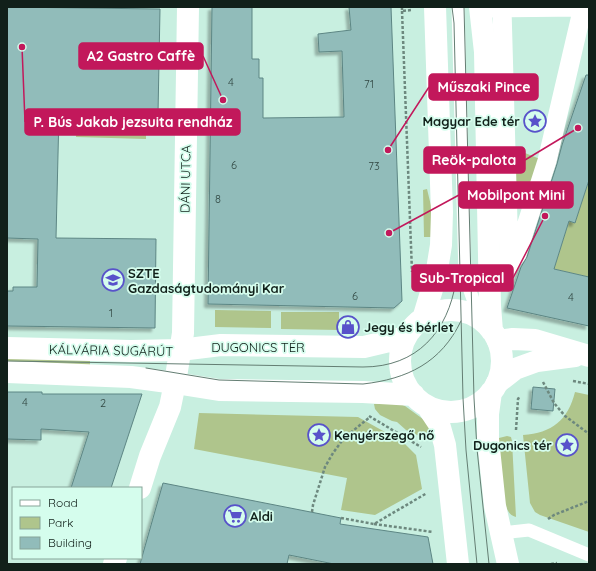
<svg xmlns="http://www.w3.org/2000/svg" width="596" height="571" viewBox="0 0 596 571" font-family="Quicksand,sans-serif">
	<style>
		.green { fill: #afc58c }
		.building { fill: #91bcba; stroke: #5d8684; filter: url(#shadow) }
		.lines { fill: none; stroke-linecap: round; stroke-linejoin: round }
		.path { stroke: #6d887e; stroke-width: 2.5; stroke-dasharray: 3 2; stroke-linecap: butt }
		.service { stroke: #fff; stroke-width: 13 }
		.pedestrian { stroke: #fff; stroke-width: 19 }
		.minor { stroke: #fff; stroke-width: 22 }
		.tertiary { stroke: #fff; stroke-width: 22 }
		.tram { stroke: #647e73; stroke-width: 1 }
		.labels { text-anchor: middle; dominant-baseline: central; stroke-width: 3.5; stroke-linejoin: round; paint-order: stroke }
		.number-label { font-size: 11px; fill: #314742 }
		.poi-label { font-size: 13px; font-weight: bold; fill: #11201a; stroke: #d5fded; text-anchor: start }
		.street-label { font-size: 13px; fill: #11201a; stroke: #d5fded }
		.leader { fill: none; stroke: #c2185b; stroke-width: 1.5 }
		.callout-dot { fill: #c2185b; stroke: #d5fded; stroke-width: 1.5 }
		.callout { fill: #c2185b; stroke: #c2185b; stroke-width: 1.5 }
		.callout-label { font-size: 14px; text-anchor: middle; font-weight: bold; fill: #fff }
	</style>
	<defs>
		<filter id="shadow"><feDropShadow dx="-3.5" dy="3.5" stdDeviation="1" flood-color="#0004"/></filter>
	</defs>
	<rect width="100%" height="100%" fill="#c8efe0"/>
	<path class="green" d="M77 117 146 119V139L76 137Z
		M515 149 540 159 523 208 516 205Z
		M589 180V277L554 269 569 221 575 223Z
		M427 189 433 214V237H424L423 190Z
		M215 310 271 311V328L215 327Z
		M281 312H339V330L281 329Z
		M7 356 90 358V368L7 366Z
		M575 392 589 395V532L540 515 535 512 530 503 523 435C552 433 568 420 575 392Z
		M374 404H400L405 406 427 422 436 438 430 440 424 438 406 430 397 422 392 421 380 415 375 409Z
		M199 413 358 417 403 442 416 455 422 489 375 515 341 510 347 478 194 449Z
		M507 436 511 437 512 441 516 517C509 515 507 510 505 503L497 441 499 438Z"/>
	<path class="building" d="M7 7 160 9 158 114 59 113 56 238 156 239 155 328 7 326V291H13V287H37L38 239 7 238Z
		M212 7H252V59H259V78H263V118L344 117 342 51 319 52 318 34 351 30 349 7H391L402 301 394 308 208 304Z
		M586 75H589V180L575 223 569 221 554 269 589 277V326L507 308 521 267 527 257 557 164 562 145Z
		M533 387 555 389 553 411 531 409Z
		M7 392H42V394H142L111 488H71L89 432 41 429V440L7 439Z
		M163 483 341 518 340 524 428 537 433 564H334L289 555 287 564H140Z"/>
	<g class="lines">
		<path class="path" d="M402 7V11L412 10
			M402 11 412 272
			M573 381 589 384
			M543 382 554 403 565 416 589 434
			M369 416 421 447
			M516 430 518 399 520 396
			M312 512 313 505 325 467 333 453 344 438 370 417
			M341 518 374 524 427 493
			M548 519 554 515 589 501
			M374 524 433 532
			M551 564 557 563"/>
		<path class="service" d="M458 7 465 276 480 320
			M501 533 529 530 589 555"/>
		<path class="pedestrian" d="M490 8 583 7 589 9
			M502 9 509 257 507 263
			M501 275 517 254 547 161 583 7"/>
		<path class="minor" d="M498 341 513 339 535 340 589 356
			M497 383 515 369 537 361 575 356
			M140 488 150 456 170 407 175 383 183 333 188 7
			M114 564 116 558"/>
		<path class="tertiary" d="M480 7 485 52 490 306 492 331
			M400 361a51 51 0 1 1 102 0a51 51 0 1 1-102 0Z
			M423 319 436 276 441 245 442 212 435 7
			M7 348 131 351 180 350 221 345 364 347 406 337
			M7 372 131 377 175 383 219 390 363 392 414 395
			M491 392 488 414V439L495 506 508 564
			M427 406 439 424 445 445 458 564"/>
		<path class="tram" d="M452 7 454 23 463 398 466 450 477 564
			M464 7 474 398 477 449 489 564
			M7 361 363 367C417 367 448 332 456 281
			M146 368 219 380 363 384C407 379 441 363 461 321"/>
	</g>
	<defs>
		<g id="sight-ring" transform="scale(1.15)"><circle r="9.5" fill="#d5fded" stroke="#5852ca" stroke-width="1.5"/><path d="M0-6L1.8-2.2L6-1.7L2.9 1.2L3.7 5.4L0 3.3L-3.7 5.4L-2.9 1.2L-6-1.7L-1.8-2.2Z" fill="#5852ca"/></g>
		<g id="university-ring" transform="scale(1.15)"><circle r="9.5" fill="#d5fded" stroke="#5852ca" stroke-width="1.5"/><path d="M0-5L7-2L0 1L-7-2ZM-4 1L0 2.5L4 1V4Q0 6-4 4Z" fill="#5852ca"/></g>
		<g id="shop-ring" transform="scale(1.15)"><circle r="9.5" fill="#d5fded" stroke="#5852ca" stroke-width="1.5"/><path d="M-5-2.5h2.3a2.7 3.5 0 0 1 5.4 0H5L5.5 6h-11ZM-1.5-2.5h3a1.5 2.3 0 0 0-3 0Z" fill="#5852ca"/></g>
		<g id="supermarket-ring" transform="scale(1.15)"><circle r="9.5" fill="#d5fded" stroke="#5852ca" stroke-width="1.5"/><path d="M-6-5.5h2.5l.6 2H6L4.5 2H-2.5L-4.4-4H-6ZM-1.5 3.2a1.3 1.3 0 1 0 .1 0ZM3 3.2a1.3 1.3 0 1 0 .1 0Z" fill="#5852ca"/></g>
	</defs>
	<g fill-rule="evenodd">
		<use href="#sight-ring" x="535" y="121"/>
		<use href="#university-ring" x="113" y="280"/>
		<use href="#shop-ring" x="348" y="327"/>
		<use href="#sight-ring" x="319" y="435"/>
		<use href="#sight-ring" x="567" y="445"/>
		<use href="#supermarket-ring" x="235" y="516"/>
	</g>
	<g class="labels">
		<g class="number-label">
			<text x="231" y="82">4</text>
			<text x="369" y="84">71</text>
			<text x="234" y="165">6</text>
			<text x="374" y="166">73</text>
			<text x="218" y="199">8</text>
			<text x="355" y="296">6</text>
			<text x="571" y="297">4</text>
			<text x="111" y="313">1</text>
			<text x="25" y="402">4</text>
			<text x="103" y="403">2</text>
		</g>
		<g class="poi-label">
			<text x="520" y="121" text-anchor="end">Magyar Ede tér</text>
			<text x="128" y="273">SZTE<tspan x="128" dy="15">Gazdaságtudományi Kar</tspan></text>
			<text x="364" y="327">Jegy és bérlet</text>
			<text x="334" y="435">Kenyérszegő nő</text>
			<text x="552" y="445" text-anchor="end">Dugonics tér</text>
			<text x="250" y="516">Aldi</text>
		</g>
		<g class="street-label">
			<text transform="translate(185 179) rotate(-89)">DÁNI UTCA</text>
			<text x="258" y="347">DUGONICS TÉR</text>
			<text transform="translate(111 350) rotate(1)">KÁLVÁRIA SUGÁRÚT</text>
		</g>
	</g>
	<path class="leader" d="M223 100L203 56M388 150L429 87M22 47L25 122M578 128L525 160M389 233L459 195M545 216L513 278"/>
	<g class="callout-dot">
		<circle cx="223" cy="100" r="4"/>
		<circle cx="388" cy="150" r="4"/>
		<circle cx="22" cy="47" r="4"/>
		<circle cx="578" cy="128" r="4"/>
		<circle cx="389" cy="233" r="4"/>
		<circle cx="545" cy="216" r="4"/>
	</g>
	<g class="callout">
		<rect x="79" y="43" width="124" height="26" rx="4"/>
		<rect x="429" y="74" width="109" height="26" rx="4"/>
		<rect x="25" y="109" width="215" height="26" rx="4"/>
		<rect x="424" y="147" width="101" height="26" rx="4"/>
		<rect x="459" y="182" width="114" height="26" rx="4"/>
		<rect x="412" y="265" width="101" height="26" rx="4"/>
	</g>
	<g class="callout-label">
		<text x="141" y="61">A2 Gastro Caffè</text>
		<text x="484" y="92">Műszaki Pince</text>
		<text x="133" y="127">P. Bús Jakab jezsuita rendház</text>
		<text x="474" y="165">Reök-palota</text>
		<text x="516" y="200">Mobilpont Mini</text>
		<text x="462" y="283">Sub-Tropical</text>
	</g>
	<rect width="596" height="571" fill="none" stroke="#11201a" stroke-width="16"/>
	<rect x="12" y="487" width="130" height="72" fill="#d5fded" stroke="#87a599"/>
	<rect x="20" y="500" width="20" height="6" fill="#ffffff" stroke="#87a599"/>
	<text x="48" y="507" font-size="12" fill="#11201a">Road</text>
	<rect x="20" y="517" width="20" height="12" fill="#afc58c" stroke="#87a599"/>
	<text x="48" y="527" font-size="12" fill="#11201a">Park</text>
	<rect x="20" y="537" width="20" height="12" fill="#91bcba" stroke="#87a599"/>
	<text x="48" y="547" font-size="12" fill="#11201a">Building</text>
</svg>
